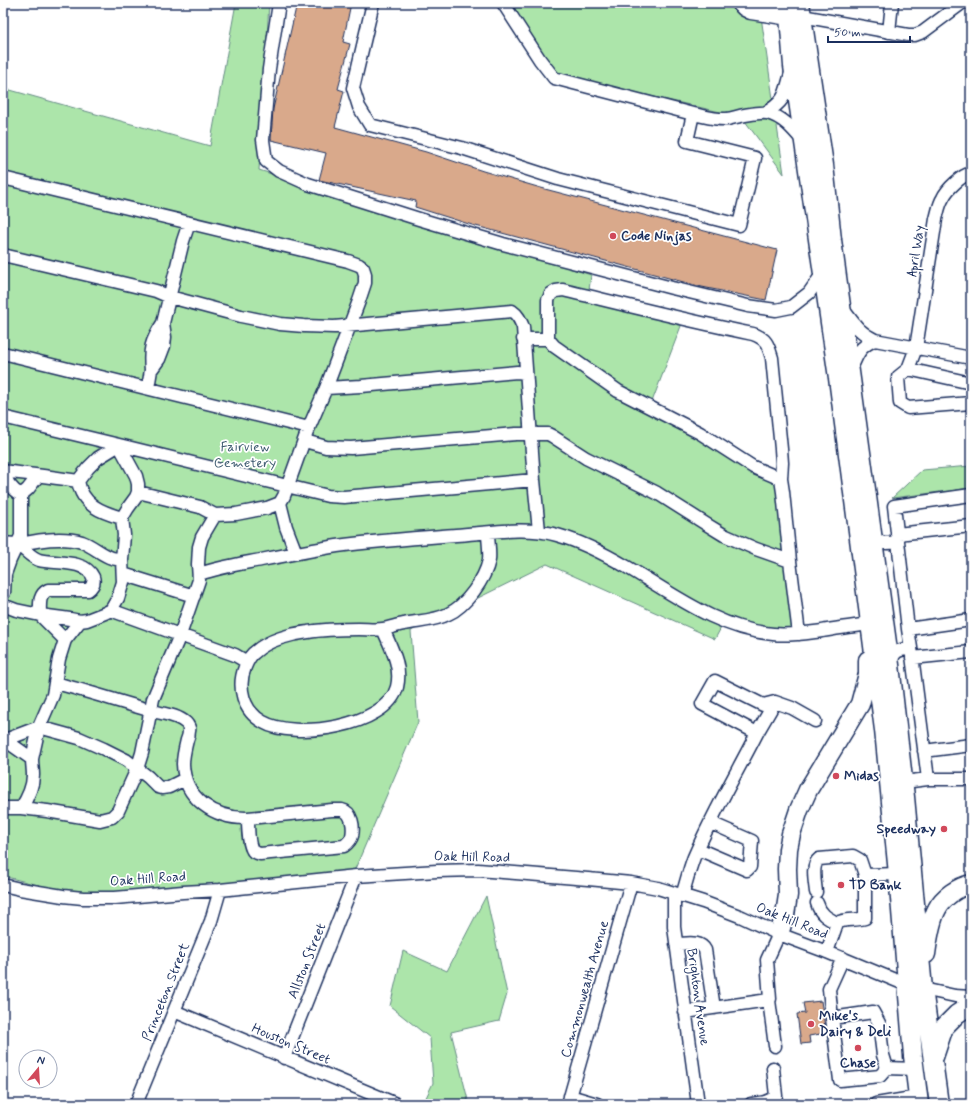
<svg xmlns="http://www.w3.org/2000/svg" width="974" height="1107" viewBox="0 0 974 1107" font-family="Mynerve,sans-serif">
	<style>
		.green { fill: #ace5aa; stroke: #648a84 }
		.building { fill: #d9a98b; stroke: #1b2f5e }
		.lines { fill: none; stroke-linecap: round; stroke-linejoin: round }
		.minor-casing { stroke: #1b2f5e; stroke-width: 15 }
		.highway-casing { stroke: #1b2f5e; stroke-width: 21 }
		.minor { stroke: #fff; stroke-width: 12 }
		.highway { stroke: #fff; stroke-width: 18 }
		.poi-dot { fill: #d1495b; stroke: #fff; stroke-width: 1.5 }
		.labels { text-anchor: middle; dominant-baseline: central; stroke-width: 3.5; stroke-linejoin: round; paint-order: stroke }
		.poi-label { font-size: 14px; font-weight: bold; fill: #1b2f5e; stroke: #fff; text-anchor: start }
		.street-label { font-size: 14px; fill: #1b2f5e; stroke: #fff }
		.park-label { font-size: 14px; fill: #3f5c71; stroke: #fff }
	</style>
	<rect width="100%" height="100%" fill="#fff"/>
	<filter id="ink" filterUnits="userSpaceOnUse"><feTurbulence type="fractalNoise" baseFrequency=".025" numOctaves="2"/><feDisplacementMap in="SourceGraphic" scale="8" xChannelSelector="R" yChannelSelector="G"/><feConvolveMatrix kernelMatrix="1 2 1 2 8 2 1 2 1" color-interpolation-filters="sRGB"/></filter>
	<g filter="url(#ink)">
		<path class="green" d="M236 3H269L259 170 591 275 589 290 686 313 650 407 784 479 803 634 724 622 715 639 547 564 411 631 418 722 352 876 88 898 3 876V88L210 146Z
			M505 3H759L784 174 742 117 554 74Z
			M971 466V488L892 498 922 470Z
			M486 896 507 994 499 1021 451 1032 469 1104H423L433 1083 430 1038 390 1006 403 951 447 971Z"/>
		<path class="building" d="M297 3H351L343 42 350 44 338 89 344 91 335 127 426 152 483 171 541 188 777 250 766 300 702 287 528 240 472 225 415 207 416 201 319 180 326 153 271 140 273 109Z
			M821 1001 826 1033 809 1036 810 1043 801 1044 797 1014 805 1013 803 1003Z"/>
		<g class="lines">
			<g class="minor-casing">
				<path id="minor" d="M279 3 269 69 263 140 266 161 279 171 308 184 419 219 503 244 607 271 672 288 748 306 776 310 791 307 809 293 823 273
					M373 3 353 88 359 107 370 125 462 148 558 179 739 225 755 158 687 141 693 114
					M503 3 540 60 554 78 693 114C704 116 715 120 727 119 733 118 739 116 745 115 751 114 760 112 767 113 783 117 793 129 803 141
					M802 16 908 35H915L923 32 962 3
					M889 32 892 3
					M765 113C786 101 785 94 791 73
					M971 173C962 175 947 189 943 198 939 204 938 212 936 219L916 348 908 369 971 383
					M3 178 348 261 359 265 363 268 365 274V283L359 301 326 388 307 432 284 496 280 503 286 527 296 553
					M3 255 156 291 170 297 241 316 280 324 304 326 334 327 512 311C518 315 520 320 523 327L534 480 539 531
					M842 308C854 323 857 331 875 340L971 358
					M523 339H548
					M3 353 309 428
					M851 369C857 354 860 346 875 340
					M908 369 898 377 900 403 908 408 971 403
					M151 370C149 349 151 341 163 323
					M148 388 151 370 159 359 164 346 165 337 163 323 183 241 189 223
					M326 388 361 386 517 372 526 373
					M3 417 119 445 136 476 138 484V492L136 497 128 508 122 518 124 535 122 560 123 582 118 598 111 610
					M305 441 326 447 351 448 516 434H548L552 436 586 458 657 493 706 524 724 535 756 549 790 561 799 634
					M3 471C28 474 53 477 78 481
					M4 471C5 482 11 489 21 495
					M781 479 782 463 781 449 772 358C768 345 767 339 753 334 689 321 626 305 563 290L556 291 551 294 548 300V339L554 346 618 391 700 433 753 467 781 479 783 492 790 561
					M138 492 200 507 215 515 236 514 267 508 280 503
					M122 518C101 512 82 505 78 481L88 468 98 458 119 445 328 496 344 497 534 480
					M872 532C878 545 885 544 898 542
					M897 534 971 526
					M3 543C8 544 14 543 18 545 26 550 30 557 39 560 54 564 85 559 93 577 95 583 92 587 88 590H48C38 595 40 605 40 615L70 619 80 621
					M17 545 21 536V495L28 489 38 476
					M123 574 194 596
					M200 574C220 567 240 564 261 560 286 555 312 550 337 546 376 541 417 538 456 535 487 533 527 526 557 535 582 542 605 554 627 567 673 594 718 629 773 634 789 636 806 633 822 631 838 628 854 626 870 624
					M4 593 5 574 10 560 17 545C37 540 62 536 82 542 93 546 102 555 112 558 115 559 119 559 122 560
					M8 607 16 610 40 615 65 640
					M383 629C391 648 402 666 397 687 387 727 293 740 263 722 243 711 237 687 245 667 247 662 250 655 255 652 268 640 291 634 308 632 325 629 342 629 359 629 367 629 376 630 383 629 390 628 397 625 404 624 418 621 435 621 448 614 466 606 485 579 489 560 490 551 488 541 488 533
					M908 629 971 620
					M911 648 908 629 894 506 971 495
					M912 658 971 652
					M890 665C894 651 897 650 911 648L928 779
					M55 683C87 691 117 701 149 710 161 714 176 714 186 723 188 725 190 729 189 731 189 734 188 738 187 740 185 748 183 756 183 764 184 799 215 819 248 818
					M757 733 775 702
					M5 740 39 727 79 738 104 749 126 760 148 777 158 787 162 788 169 787 185 779
					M3 741 5 740 32 759C32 764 33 770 33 775 33 787 27 799 21 808H3
					M924 751 971 745
					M32 759 39 727 53 695 59 659 65 640 80 621 87 620 105 613 111 610 116 612 235 655 247 662
					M904 782 928 779H971
					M21 808 47 811 100 820 112 817 118 811 137 769 142 753 153 699 180 635 199 580 198 564 199 547 202 537 215 515
					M332 810C335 810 339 810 342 810 352 812 354 827 352 836 351 840 348 843 344 846L260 854C258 853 256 853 254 852 248 847 248 826 248 818Z
					M698 849 747 870 750 867 752 841 711 823
					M3 885 20 889 63 896 83 898H115L183 892 220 890 356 876 437 871 478 870 588 879 631 883 658 888 703 902 742 917 779 934 827 952 907 985 923 989 955 996 971 997
					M816 892C815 882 811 865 819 859L853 856 860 860 865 875
					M674 893V927L698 1104
					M682 896C686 883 689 870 694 857 712 815 736 774 757 733L702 704 715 681 763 705 775 702 792 708 815 721
					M817 903C820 914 827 918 837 923
					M837 923C844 918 856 921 865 918V875L898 874
					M676 944C686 944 700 940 705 950L714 1008
					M827 952 837 923
					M843 958 829 989 832 1018 873 1012 879 1023 883 1055 887 1068 915 1069
					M174 1011 396 1104
					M685 1012 769 1000
					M832 1018 840 1080 880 1076 887 1068
					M775 1046 769 1000 770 999 767 960 779 934
					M284 1058 356 876
					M570 1096 597 1104
					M136 1104 211 921 220 890
					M568 1104 631 883
					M751 1104C760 1103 769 1103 776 1096L773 1068
					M876 1104 918 1097"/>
			</g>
			<g class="highway-casing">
				<path id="highway" d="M741 3 745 7 751 10 789 16H799
					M786 3 789 16 793 66 838 378 884 730 898 874 913 1056 919 1104
					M800 3 824 165 832 240 890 665 905 797 923 989 939 1104
					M779 934 785 915 788 895 787 869 788 849 791 834 799 810 808 790 860 704 868 674V660
					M926 954C928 940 930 922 937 909 943 897 958 887 971 884
					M934 1057 944 1027 957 1014 971 1005"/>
			</g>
			<use href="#minor" class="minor"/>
			<use href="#highway" class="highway"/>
		</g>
	</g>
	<g class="poi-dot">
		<circle cx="613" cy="236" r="4"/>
		<circle cx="836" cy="776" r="4"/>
		<circle cx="944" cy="829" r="4"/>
		<circle cx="841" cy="885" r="4"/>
		<circle cx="811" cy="1024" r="4"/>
		<circle cx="858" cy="1048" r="4"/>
	</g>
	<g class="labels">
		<g class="poi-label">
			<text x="621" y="236">Code Ninjas</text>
			<text x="844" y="776">Midas</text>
			<text x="936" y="829" text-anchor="end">Speedway</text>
			<text x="849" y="885">TD Bank</text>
			<text x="819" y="1016">Mike's<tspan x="819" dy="16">Dairy &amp; Deli</tspan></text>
			<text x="858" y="1063" text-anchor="middle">Chase</text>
		</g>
		<g class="street-label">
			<text transform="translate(916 251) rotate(-81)">April Way</text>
			<text transform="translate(472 857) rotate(1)">Oak Hill Road</text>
			<text transform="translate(148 879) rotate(-4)">Oak Hill Road</text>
			<text transform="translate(792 921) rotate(22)">Oak Hill Road</text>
			<text transform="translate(307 961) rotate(-68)">Allston Street</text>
			<text transform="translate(585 989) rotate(-74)">Commonwealth Avenue</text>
			<text transform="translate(166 992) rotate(-68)">Princeton Street</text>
			<text transform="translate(698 997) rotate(82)">Brighton Avenue</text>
			<text transform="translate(291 1044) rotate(23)">Houston Street</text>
		</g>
		<g class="park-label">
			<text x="245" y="447">Fairview<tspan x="245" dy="16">Cemetery</tspan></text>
		</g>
	</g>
	<rect width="974" height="1107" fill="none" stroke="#fff" stroke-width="16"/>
	<rect x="8" y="8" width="958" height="1091" fill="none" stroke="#1b2f5e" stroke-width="1.5" filter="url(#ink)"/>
	<g transform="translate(38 1069) rotate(18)"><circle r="19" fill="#ffffff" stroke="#a4acbf"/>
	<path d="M0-3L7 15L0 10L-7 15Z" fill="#d1495b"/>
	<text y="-6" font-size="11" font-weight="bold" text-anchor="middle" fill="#1b2f5e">N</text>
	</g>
	<path d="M828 36v6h82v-6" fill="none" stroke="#1b2f5e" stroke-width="2"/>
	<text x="834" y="36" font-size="12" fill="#1b2f5e" stroke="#ffffff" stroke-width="3" paint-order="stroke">50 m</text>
</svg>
